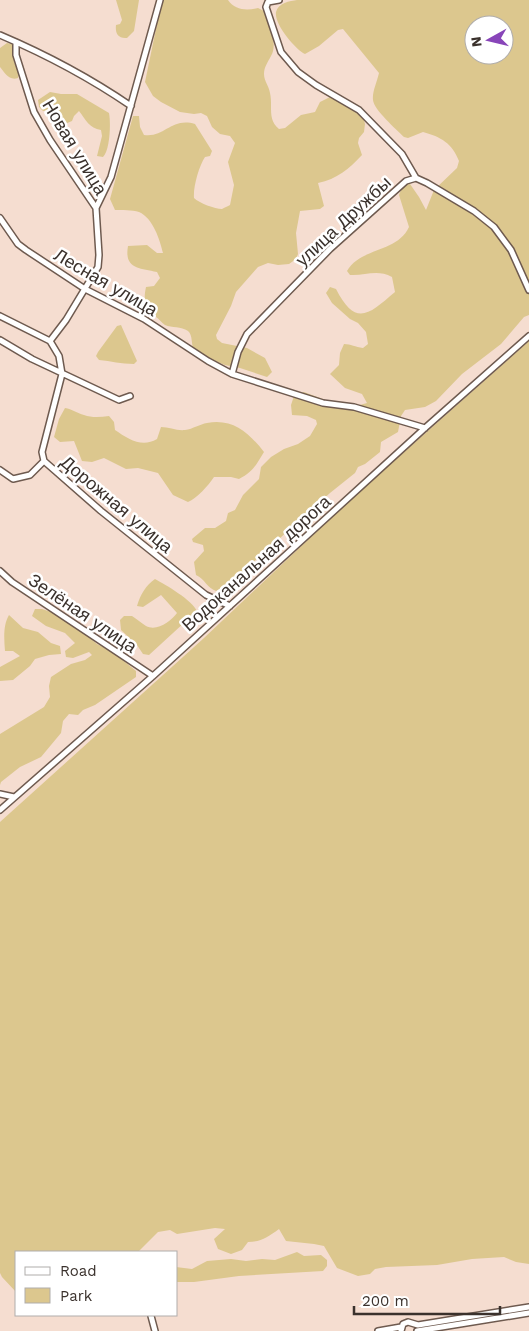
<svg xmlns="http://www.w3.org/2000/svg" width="529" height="1331" viewBox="0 0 529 1331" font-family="'Work Sans',sans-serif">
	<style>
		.green { fill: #dcc78e; fill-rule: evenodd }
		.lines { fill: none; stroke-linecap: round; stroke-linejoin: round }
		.minor-casing { stroke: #6e5a4f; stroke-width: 8 }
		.minor { stroke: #fff; stroke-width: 5 }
		.labels { text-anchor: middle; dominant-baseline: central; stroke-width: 5; stroke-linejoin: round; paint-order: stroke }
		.street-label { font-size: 18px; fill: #3a312c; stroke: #fff }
	</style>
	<rect width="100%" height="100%" fill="#f5ddd0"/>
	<path class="green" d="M116 0H139L134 31 127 38C118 39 115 33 116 25L120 24 122 20Z
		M162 0H228C235 10 246 11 258 8L264 11C270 22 278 45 271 56 268 62 264 67 264 74 264 81 269 86 270 93 273 106 267 120 279 129L285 128 301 115 315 112 320 102 330 97 352 107 363 116 365 124 364 132 359 138 358 143 362 155C349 169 337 179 318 183L324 206 320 209 300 211 296 233 298 254 296 259 289 264 278 265 268 263 258 267 236 292 231 306 216 335 217 339 222 343 247 348 265 358 272 372 267 377 240 368 225 365 194 352C191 345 193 335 188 331 181 326 172 328 165 325 162 323 159 319 156 317 145 308 143 301 146 287L154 286 160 278 157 272C139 268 124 269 128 246L147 245 157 253H163C160 240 153 218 139 212 132 210 122 210 115 210L110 199 133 116H139L140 127 144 135C165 138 171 117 195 124L212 151 210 156 205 157C199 166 193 187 194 198 199 203 215 209 222 209 224 208 228 206 230 205L234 185 228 162 235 143 230 136 220 134 212 127 207 116 201 113 194 114 180 112 161 102 153 96 145 82Z
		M297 0H529V315L524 317 501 344 462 374 436 401 425 407 405 410 401 416 398 432 381 442 380 452 365 464 358 467 355 473 330 493 227 586 216 591C207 588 205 579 196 575L194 562 204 551 203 545 193 542 192 539 205 528H215L226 521 228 513 235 510 243 495 259 479 261 467 271 457 284 449 298 444 310 436 317 424 316 420 307 416 292 415 291 405 294 396 304 392 336 404 349 403 356 406 367 403 362 394 345 388 330 374 339 365 340 353 344 344C351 344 355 347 363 348L368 344 366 332 358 323 350 319 332 303 326 293 330 287 336 289C356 328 369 314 395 292L392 277C377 269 365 276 350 275L347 271C361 247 397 253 409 227L399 195 403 185 410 184 419 197 426 210 434 190 457 168 459 161C452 143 441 137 423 132L408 138 404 137C396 129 374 110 373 100 372 92 377 82 379 73L343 29 338 30 319 46 305 54C295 49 274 24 276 12 278 3 290 1 297 0ZM474 25H504V55H474Z
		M7 43 12 44 14 62 19 73 18 78C9 81 5 73 0 67V48Z
		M50 92 61 94H77L109 113C111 123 110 150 103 157L97 156 102 136 101 130C89 128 86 120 79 111L74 116 72 121 65 124 57 121 56 105 52 104 50 110 43 111 39 107 38 100Z
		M121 325 137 361 134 364C121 364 111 361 99 360L96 356 98 352 117 326Z
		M529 341V1264L516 1262 504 1257 472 1259 437 1265 386 1267 375 1269 370 1274 358 1276 337 1268 324 1246 314 1244 286 1241 279 1229C268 1237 261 1242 248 1242L242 1250 231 1254 218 1249 214 1239 225 1229 215 1228 177 1234 170 1230 158 1232 138 1252H16V1292L2 1277 0 1273V822L204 638 349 501Z
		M65 408C72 409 77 413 84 415 92 418 101 417 109 416L114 422 115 430C128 439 142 448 157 439L161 427C169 427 177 431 185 430 193 429 200 424 207 423 233 418 249 433 264 452 256 465 253 472 239 479L231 477H214C208 486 197 498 188 502L173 495 158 473 138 468 126 469 104 458 92 462 82 461 74 441 60 442 54 437 59 419Z
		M155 579C166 585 192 600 197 611L149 655 143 654 137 645 121 630 120 620 124 616H132C137 619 141 623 146 626 157 632 171 621 177 613L161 595 143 607 137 606C140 595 146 585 155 579Z
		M35 609H42L54 613 83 632 97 644 113 652 136 671V677L95 705 83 710 78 715 69 714 63 721 61 733 41 757 20 767 1 782 0 785V734L44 707 50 697 49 686 51 677 71 664 85 660 92 655 89 652 73 658 66 657 65 651 75 643 65 633 46 626 32 616Z
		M9 615 23 628 38 632 51 643 60 646 61 654 49 655 35 659 30 666 13 680 0 681V667L20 656 13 651H5C4 639 3 625 9 615Z
		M297 1252 304 1256 321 1255 327 1260V1266L323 1271 239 1276 194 1282H176V1267L192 1269 207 1261 231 1259 246 1261 262 1259 275 1260Z"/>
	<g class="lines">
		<g class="minor-casing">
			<path id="minor" d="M160 0 111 177 96 208 99 255 98 267 66 320 50 341 59 356 62 374 42 452 44 461 101 511 206 595 230 606
				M279 0 268 2 266 7 281 52 298 72 316 85 359 110 402 154 416 178
				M0 35C47 55 90 78 131 106
				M16 42V55L34 112 50 140 96 208
				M0 218 18 244 26 250 85 289 144 319 208 361 232 374 323 403 354 407 425 428
				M0 316 50 341
				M0 340 32 359 119 400 130 396
				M232 374 238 352 247 334 330 249 406 181 416 178 427 183 474 211 494 227 511 250 529 290
				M0 470 13 479 30 475 44 461
				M0 571 12 582 153 676
				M0 794 14 797
				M0 810 153 676 425 428 529 336
				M151 1316 155 1331
				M378 1331 401 1327
				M401 1331 403 1324 408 1322 418 1325 529 1307
				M417 1331 529 1313"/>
		</g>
		<use href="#minor" class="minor"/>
	</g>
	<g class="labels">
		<g class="street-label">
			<text transform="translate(75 147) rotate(59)">Новая улица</text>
			<text transform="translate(343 221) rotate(-43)">улица Дружбы</text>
			<text transform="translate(106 282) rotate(30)">Лесная улица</text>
			<text transform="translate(117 504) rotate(40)">Дорожная улица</text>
			<text transform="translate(256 563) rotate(-42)">Водоканальная дорога</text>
			<text transform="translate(83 613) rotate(34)">Зелёная улица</text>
		</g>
	</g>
	<rect x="15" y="1251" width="162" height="65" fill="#ffffff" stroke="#b0adab"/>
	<rect x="25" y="1267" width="25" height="8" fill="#ffffff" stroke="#b0adab"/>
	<text x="60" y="1276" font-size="15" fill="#3a312c">Road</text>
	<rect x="25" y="1288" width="25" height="15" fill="#dcc78e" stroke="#b0adab"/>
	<text x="60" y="1301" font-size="15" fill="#3a312c">Park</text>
	<g transform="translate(489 40) rotate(262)"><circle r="24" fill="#ffffff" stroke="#b0adab"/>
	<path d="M0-4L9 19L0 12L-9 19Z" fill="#8845b9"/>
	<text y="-8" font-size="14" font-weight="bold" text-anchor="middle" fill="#3a312c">N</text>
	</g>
	<path d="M354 1306v8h146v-8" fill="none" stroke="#3a312c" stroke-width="2.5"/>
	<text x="362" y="1306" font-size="15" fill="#3a312c" stroke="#ffffff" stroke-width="4" paint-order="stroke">200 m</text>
</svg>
